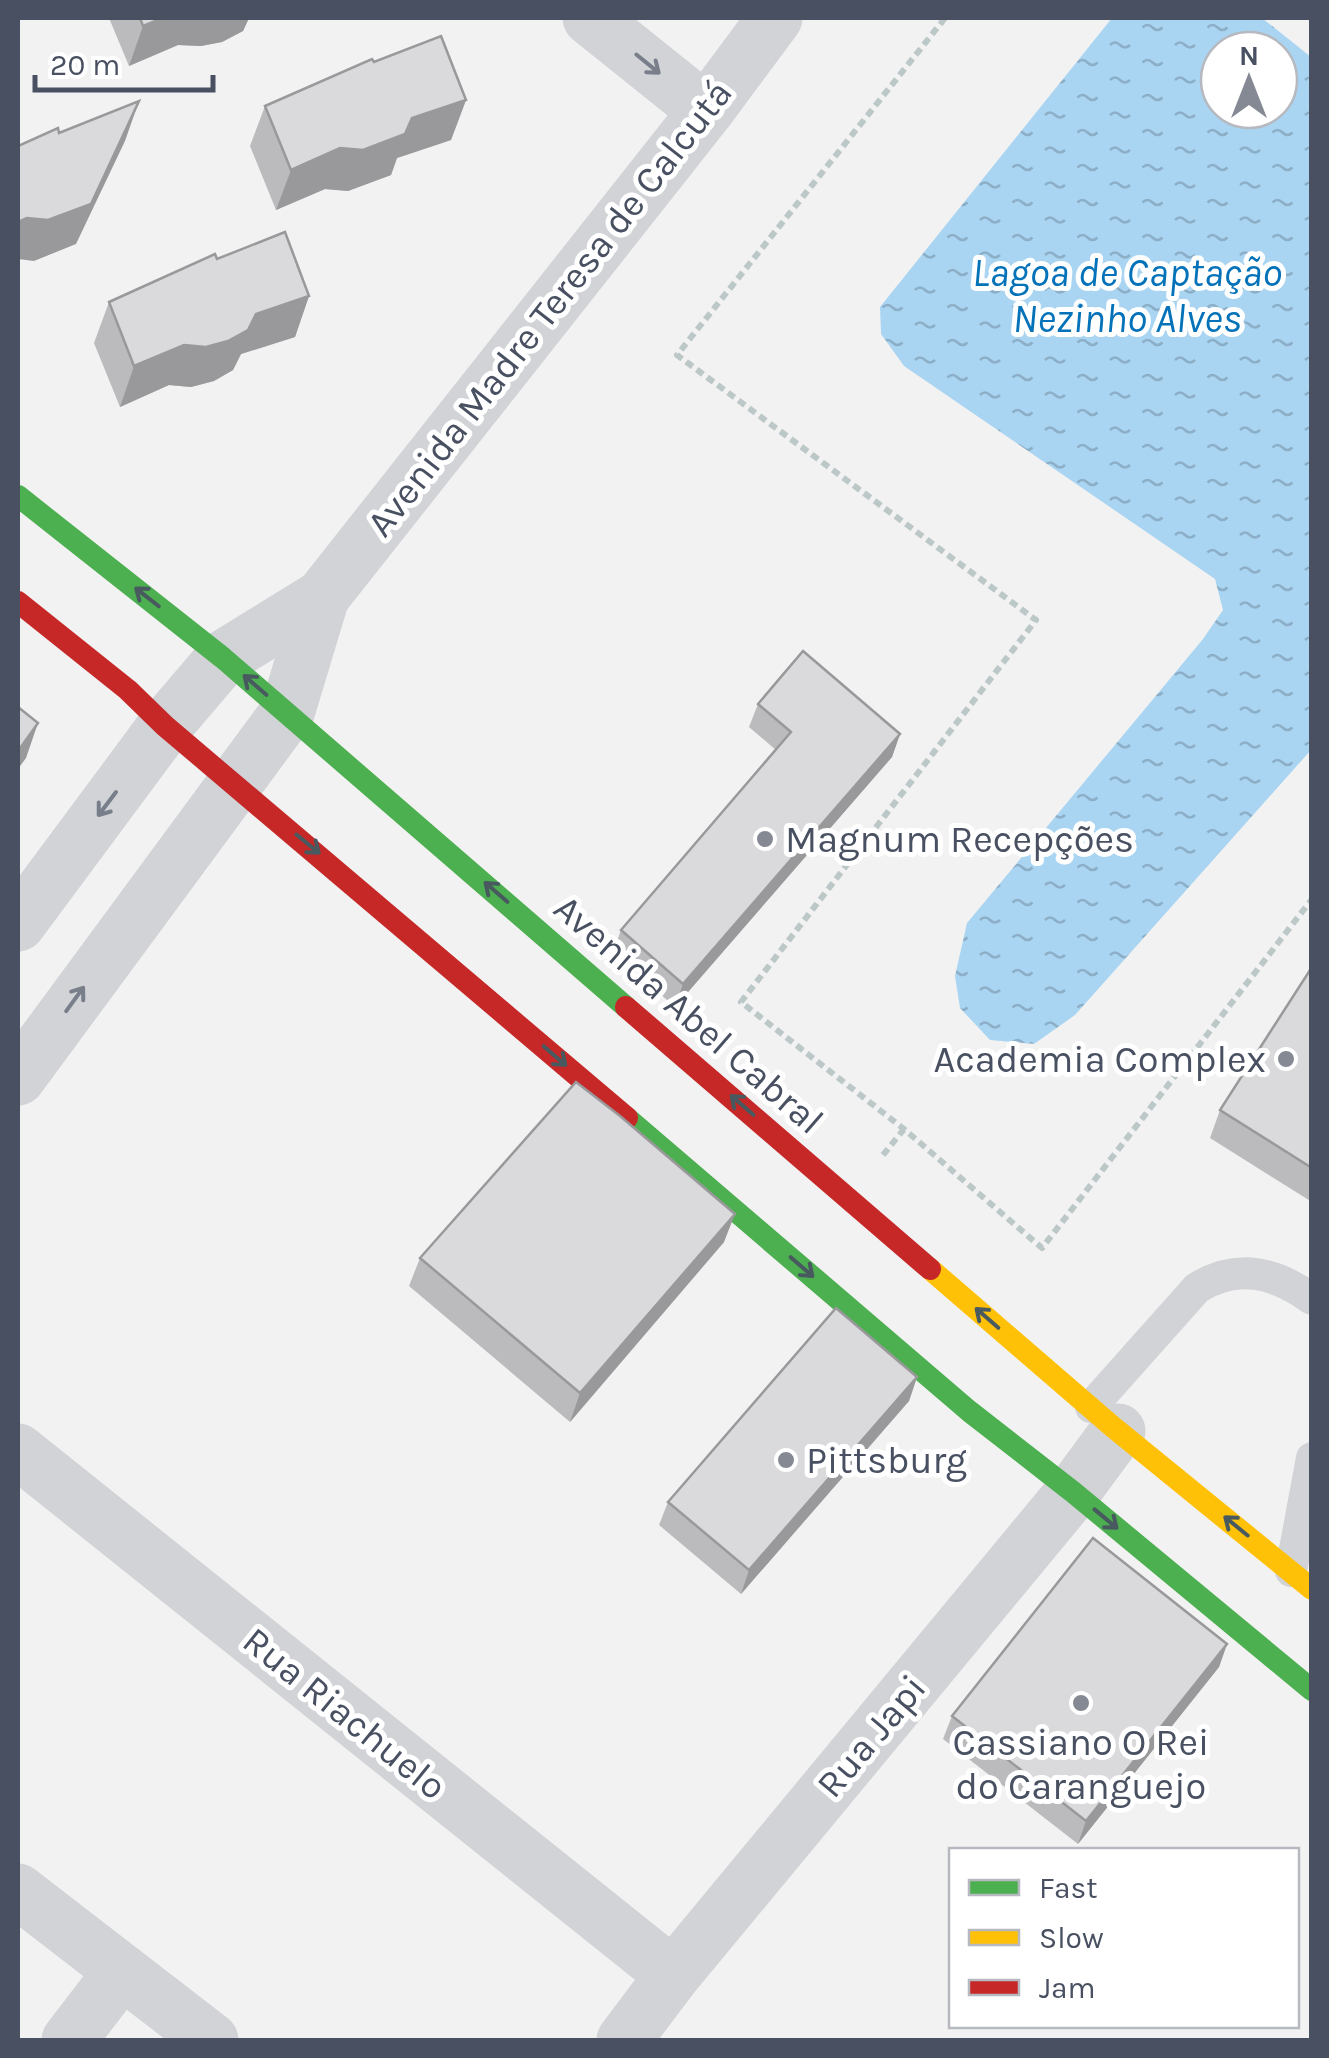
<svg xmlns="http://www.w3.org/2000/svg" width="1329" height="2058" font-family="Karla,sans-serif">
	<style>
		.water { fill: url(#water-ripples); fill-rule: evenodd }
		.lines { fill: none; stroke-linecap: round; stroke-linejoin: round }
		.path { stroke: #bcc8c7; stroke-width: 6; stroke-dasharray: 8 5; stroke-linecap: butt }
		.lane { stroke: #d1d3d6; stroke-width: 32 }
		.street { stroke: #d1d3d6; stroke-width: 55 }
		.fast { stroke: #4caf50; stroke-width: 22 }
		.slow { stroke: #ffc107; stroke-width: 22 }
		.jam { stroke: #c62828; stroke-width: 22 }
		.wall { fill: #bbbbbe }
		.shaded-wall { fill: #99999b }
		.building { fill: #dadadd; stroke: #99999b; stroke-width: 2.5 }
		.oneway { stroke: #787e8a }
		.oneway2 { stroke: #485a5f }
		.poi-dot { fill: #848994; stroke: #fff; stroke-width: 4 }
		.labels { text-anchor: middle; stroke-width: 10; stroke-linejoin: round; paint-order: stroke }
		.street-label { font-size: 38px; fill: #485061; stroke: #fff }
		.poi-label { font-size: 38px; fill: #485061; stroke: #fff; text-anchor: start }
		.water-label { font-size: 40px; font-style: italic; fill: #0372b8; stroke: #fff }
	</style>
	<defs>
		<pattern id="water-ripples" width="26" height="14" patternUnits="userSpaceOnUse" patternTransform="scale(2.5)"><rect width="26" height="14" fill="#a9d5f2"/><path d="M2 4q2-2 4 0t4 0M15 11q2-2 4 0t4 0" fill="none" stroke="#8cafc7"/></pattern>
	</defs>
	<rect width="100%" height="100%" fill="#f3f2f2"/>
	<path class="water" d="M1112 18H1262L1311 57V750L1075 1015 1034 1044 990 1040 960 1008 955 976 967 923 1203 639 1223 610 1215 579 904 366 881 334 880 307ZM1219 50H1279V110H1219Z"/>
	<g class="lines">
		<path class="path" d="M945 18 677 355 1036 620 741 1002 904 1129 1042 1248 1312 899
			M883 1155 904 1129"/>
		<path class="lane" d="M1091 1407 1197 1288C1237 1263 1275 1272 1312 1299
			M1291 1571 1312 1458"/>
		<path class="street" d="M590 18 706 111
			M18 924 165 726 223 658 322 597 706 111 775 18
			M18 1078 287 713 322 597
			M18 1451 673 1975
			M18 1891 211 2040
			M69 2040 122 1971
			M624 2040 673 1975 1073 1492 1118 1431"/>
		<path class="fast" d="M18 496 223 658 626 1007
			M627 1118 969 1411 1073 1492 1312 1690"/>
		<path class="slow" d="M930 1269 1113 1427 1312 1589"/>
		<path class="jam" d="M18 602 128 690 165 726 627 1118
			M626 1007 930 1269"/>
	</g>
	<path class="wall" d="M109 18H249L243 31 222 42 201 46 178 45 129 66Z
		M374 62 466 100 451 140 397 158 391 175 348 191 325 189 276 210 250 146 265 106Z
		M217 259 309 296 295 337 241 354 233 370 214 381 191 387 169 385 120 407 94 343 109 302Z
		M758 704 900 734 892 757 675 1007 613 953 621 930 776 750 749 727Z
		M1312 967V1202L1210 1138 1220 1110Z
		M724 1242 570 1422 409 1286 420 1258Z
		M917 1377 909 1401 741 1594 659 1525 668 1502Z
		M1227 1644 1219 1667 1078 1844 943 1739 952 1716Z"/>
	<path class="shaded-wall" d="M163 18H249L243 31 222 42 201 46 178 45 129 66 143 26Z
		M466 100 451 140 397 158 391 175 348 191 325 189 276 210 291 170 412 118Z
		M139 101 125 141 76 244 34 261 18 259V222Z
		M309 296 295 337 241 354 233 370 214 381 191 387 169 385 120 407 134 366 256 314Z
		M38 723 26 758 18 769V751Z
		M900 734 892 757 675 1007 683 984Z
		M735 1214 724 1242 570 1422 580 1393Z
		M917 1377 909 1401 741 1594 749 1570Z
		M1227 1644 1219 1667 1078 1844 1086 1821Z"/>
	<path class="building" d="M140 18H163L143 26Z
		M441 36 466 100 412 118 405 134 363 150 340 148 291 170 265 106 372 59 374 62Z
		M139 101 91 204 48 220 27 218 18 222V146L58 128 59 133Z
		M285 232 309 296 256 314 248 330 228 341 206 347 184 345 134 366 109 302 215 254 217 259Z
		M803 651 900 734 683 984 621 930 791 732 758 704Z
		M18 707 38 723 18 751Z
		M1312 967V1168L1220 1110Z
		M576 1082 620 1116 735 1214 580 1393 420 1258Z
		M836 1308 917 1377 749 1570 668 1502Z
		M1093 1538 1227 1644 1086 1821 952 1716Z"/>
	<defs><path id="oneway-shaft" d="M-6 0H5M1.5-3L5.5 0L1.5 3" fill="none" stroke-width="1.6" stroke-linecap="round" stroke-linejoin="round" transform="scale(2.5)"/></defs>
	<g class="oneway">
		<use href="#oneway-shaft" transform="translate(648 64) rotate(39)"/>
		<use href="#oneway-shaft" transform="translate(107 804) rotate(127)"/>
		<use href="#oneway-shaft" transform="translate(75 999) rotate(-54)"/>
	</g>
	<g class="oneway2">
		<use href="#oneway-shaft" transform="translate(147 597) rotate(-142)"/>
		<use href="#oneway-shaft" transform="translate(255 685) rotate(-139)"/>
		<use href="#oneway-shaft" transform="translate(308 844) rotate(39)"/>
		<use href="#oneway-shaft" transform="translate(496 892) rotate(-139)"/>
		<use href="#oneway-shaft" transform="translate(555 1056) rotate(41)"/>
		<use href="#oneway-shaft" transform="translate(742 1105) rotate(-139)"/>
		<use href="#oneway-shaft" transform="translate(802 1267) rotate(41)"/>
		<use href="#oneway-shaft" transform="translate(987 1318) rotate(-139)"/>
		<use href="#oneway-shaft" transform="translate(1106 1519) rotate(40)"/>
		<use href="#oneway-shaft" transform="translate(1236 1526) rotate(-141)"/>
	</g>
	<g class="poi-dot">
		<circle cx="765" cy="839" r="10"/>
		<circle cx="1286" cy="1059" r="10"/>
		<circle cx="786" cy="1460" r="10"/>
		<circle cx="1081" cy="1703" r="10"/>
	</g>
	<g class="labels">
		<g class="street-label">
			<text transform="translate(549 308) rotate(-52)" y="13">Avenida Madre Teresa de Calcutá</text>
			<text transform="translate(689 1014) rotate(41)" y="13">Avenida Abel Cabral</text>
			<text transform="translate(345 1713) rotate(39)" y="13">Rua Riachuelo</text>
			<text transform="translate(871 1736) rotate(-50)" y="13">Rua Japi</text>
		</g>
		<g class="poi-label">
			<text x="785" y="852">Magnum Recepções</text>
			<text x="1266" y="1072" text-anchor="end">Academia Complex</text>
			<text x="806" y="1473">Pittsburg</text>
			<text x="1081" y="1755" text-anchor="middle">Cassiano O Rei<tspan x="1081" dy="44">do Caranguejo</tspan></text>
		</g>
		<g class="water-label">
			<text x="1127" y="286">Lagoa de Captação<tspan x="1127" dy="46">Nezinho Alves</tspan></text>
		</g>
	</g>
	<rect width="1329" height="2058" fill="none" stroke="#485061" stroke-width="40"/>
	<rect x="949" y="1848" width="350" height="180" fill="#ffffff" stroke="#b6b9c0" stroke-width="2.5"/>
	<rect x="969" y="1880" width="50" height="15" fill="#4caf50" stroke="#b6b9c0" stroke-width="2.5"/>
	<text x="1039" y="1898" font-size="30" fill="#485061">Fast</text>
	<rect x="969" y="1930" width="50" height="15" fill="#ffc107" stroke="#b6b9c0" stroke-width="2.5"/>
	<text x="1039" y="1948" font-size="30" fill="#485061">Slow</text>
	<rect x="969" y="1980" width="50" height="15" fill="#c62828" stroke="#b6b9c0" stroke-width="2.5"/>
	<text x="1039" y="1998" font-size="30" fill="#485061">Jam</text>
	<g transform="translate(1249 80)"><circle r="48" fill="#ffffff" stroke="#b6b9c0" stroke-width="2.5"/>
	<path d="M0-8L18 38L0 25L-18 38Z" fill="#848994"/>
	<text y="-15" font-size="28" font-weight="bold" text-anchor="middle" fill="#485061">N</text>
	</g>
	<path d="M35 75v15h178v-15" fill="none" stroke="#485061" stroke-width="5"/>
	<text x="50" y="75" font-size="30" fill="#485061" stroke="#ffffff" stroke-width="8" paint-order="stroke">20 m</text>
</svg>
